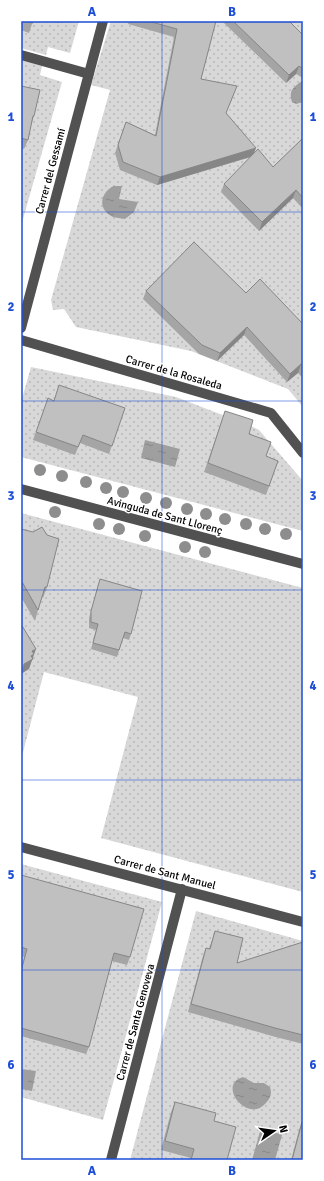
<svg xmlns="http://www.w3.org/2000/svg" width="324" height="1181" font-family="Signika,sans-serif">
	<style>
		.garden { fill: url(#garden-dots) }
		.water { fill: url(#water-ripples) }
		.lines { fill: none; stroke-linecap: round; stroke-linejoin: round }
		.minor { stroke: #515151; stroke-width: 10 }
		.tree { fill: #8d8d8d }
		.wall { fill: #a5a5a5 }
		.shaded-wall { fill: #868686 }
		.building { fill: #c0c0c0; stroke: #868686 }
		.grid { fill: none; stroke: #1d4ed8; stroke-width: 1; stroke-opacity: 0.55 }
		.labels { text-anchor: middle; stroke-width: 3; stroke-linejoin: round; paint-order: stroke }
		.street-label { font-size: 11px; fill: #000; stroke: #fff }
		.neatline { fill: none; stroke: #1d4ed8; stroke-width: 1.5 }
		.grid-label { font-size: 13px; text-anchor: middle; font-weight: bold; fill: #1d4ed8 }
	</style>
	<defs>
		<pattern id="garden-dots" width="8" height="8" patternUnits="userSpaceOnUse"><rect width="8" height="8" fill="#d8d8d8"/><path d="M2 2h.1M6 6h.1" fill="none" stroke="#b8b8b8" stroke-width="1.8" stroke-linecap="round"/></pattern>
		<pattern id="water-ripples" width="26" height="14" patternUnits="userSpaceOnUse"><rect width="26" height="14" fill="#9f9f9f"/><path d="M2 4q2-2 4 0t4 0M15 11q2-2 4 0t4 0" fill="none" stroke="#878787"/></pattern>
	</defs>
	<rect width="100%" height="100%" fill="#fff"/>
	<path class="garden" d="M21 21H79L70 53 48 47 46 55 21 48Z
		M111 21H300L303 26V407L288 389 191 351 76 327 64 309 53 310 51 300 110 90 91 85Z
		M21 60 42 66 40 75 62 82 21 226Z
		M31 367 176 397 251 426 259 430 303 481V531L21 457V402Z
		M21 513 303 588V892L101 838 138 697 44 672 21 760Z
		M21 864 162 902 103 1120 21 1097Z
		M196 911 303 941V1160H130Z"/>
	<path class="water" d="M303 80V102L296 104 292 102C288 90 294 87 303 80Z
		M114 186H122L119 199 138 202 134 212 125 219C121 218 116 218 113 217 97 210 100 192 114 186Z
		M145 440 180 449 175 467 141 458Z
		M21 1069 36 1071 32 1091 21 1089Z
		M243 1077 254 1083H264L270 1087C272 1094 271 1098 265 1104 248 1123 216 1085 243 1077Z
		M261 1128 282 1135 275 1160H252Z"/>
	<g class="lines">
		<path class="minor" d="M21 55 89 74
			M21 328 103 21
			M21 340 271 413 303 453
			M21 489 303 564
			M21 847 303 922
			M111 1160 182 889"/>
	</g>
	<g class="tree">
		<circle cx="40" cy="470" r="6"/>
		<circle cx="62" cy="476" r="6"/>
		<circle cx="86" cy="482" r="6"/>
		<circle cx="106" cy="488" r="6"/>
		<circle cx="123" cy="492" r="6"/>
		<circle cx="146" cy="498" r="6"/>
		<circle cx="166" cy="503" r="6"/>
		<circle cx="187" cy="509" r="6"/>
		<circle cx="55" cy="512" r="6"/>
		<circle cx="206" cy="514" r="6"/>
		<circle cx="225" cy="519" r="6"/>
		<circle cx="99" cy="524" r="6"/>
		<circle cx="246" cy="524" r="6"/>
		<circle cx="119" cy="529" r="6"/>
		<circle cx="265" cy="529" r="6"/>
		<circle cx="286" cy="534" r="6"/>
		<circle cx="145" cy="536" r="6"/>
		<circle cx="185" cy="547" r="6"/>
		<circle cx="205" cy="552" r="6"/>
	</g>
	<path class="wall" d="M21 21H33L29 33 21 30Z
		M52 21H59V23Z
		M129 21H216L201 79 234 94 226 113 254 153 273 167 303 138V209L293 198 259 231 221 192 224 184 251 157 157 185 120 170 115 153 126 122 155 135 174 37 128 24Z
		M222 21H289L303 35V78L296 74 286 83Z
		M21 86 34 116 31 125 28 140 24 149 21 148Z
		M146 291 246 293 303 324V378L298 373 287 382 244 335 217 361 199 354 143 299Z
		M48 398 54 401 125 408 109 454 80 443 75 455 33 440Z
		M222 420 249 434 266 456 278 461 266 495 204 472Z
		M21 529 47 587 43 598 42 597 38 610 35 621 21 597Z
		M100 579 131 634 129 640 123 638 117 657 91 649 96 630 89 628V618Z
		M21 875 130 957 127 965 112 961 89 1047 86 1054 21 1036V968L24 957 21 956Z
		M215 931 237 963 303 942V1044L272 1036 188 1012 203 956 206 948 209 949Z
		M175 1102 214 1121 227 1160H191V1158L161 1150 171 1112Z
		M302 1122 303 1160H291L299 1130Z"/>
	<path class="shaded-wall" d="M299 66 296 74 286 83 289 75Z
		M256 148 253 156 157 185 160 177Z
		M296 190 293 198 259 231 262 222Z
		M247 327 244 335 217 361 220 353Z
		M301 364 298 373 287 382 290 374Z
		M36 649 29 669 21 674 24 664 32 651Z"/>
	<path class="building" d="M24 21H33V23Z
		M148 21H216L201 79 237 86 226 113 256 148 160 177 123 162 118 145 126 122 156 136 177 29Z
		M233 21H289L303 35V69L299 66 289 75Z
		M21 86 40 90 34 116H33L28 140 21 138Z
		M303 138V198L296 190 262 222 224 184 258 149 273 167Z
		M194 242 246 293 260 279 303 324V367L301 364 290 374 247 327 220 353 202 345 146 291Z
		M59 385 125 408 112 446 83 435 78 447 36 432 48 398 54 401Z
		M225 411 253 420 249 434 271 442 266 456 278 461 269 486 208 463Z
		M42 527 47 535 59 539 47 587H45L38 610 21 580V529L33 532Z
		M100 579 142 591 131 634 125 632 119 650 93 643 98 624 91 622V611Z
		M21 624 36 649 32 651 34 654 31 656 33 659 24 664 21 676Z
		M21 875 144 909 130 957 114 953 89 1047 21 1028V971L27 949 21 947Z
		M215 931 243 938 237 963 303 942V1035L275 1028 191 1004 206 948 210 949Z
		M175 1102 216 1113 214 1121 236 1127 227 1160H191L194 1149 165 1141Z
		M302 1122H303V1160H292Z"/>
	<path class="grid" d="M162 21V1160M21 212H303M21 401H303M21 590H303M21 780H303M21 970H303"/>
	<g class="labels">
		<g class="street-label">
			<text transform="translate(50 171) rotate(-75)" y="4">Carrer del Gessamí</text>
			<text transform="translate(174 372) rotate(16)" y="4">Carrer de la Rosaleda</text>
			<text transform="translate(165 515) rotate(15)" y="4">Avinguda de Sant Llorenç</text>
			<text transform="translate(165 872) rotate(15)" y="4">Carrer de Sant Manuel</text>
			<text transform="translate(135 1022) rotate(-75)" y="4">Carrer de Santa Genoveva</text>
		</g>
	</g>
	<rect width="324" height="1181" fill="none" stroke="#ffffff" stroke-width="44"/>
	<g transform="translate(274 1131) rotate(77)" stroke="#ffffff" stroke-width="3" paint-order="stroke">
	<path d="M0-3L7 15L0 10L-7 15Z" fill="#000000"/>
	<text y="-6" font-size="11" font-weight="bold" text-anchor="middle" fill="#000000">N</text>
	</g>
	<rect x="22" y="22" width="280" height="1137" class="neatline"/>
	<g class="grid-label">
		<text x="92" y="16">A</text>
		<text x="232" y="16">B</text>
		<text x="11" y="121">1</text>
		<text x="313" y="121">1</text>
		<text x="11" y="311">2</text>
		<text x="313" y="311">2</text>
		<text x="11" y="500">3</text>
		<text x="313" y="500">3</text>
		<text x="11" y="690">4</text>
		<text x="313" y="690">4</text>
		<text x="11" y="879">5</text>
		<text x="313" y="879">5</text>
		<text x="11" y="1069">6</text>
		<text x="313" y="1069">6</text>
		<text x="92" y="1175">A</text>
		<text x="232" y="1175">B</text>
	</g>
</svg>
